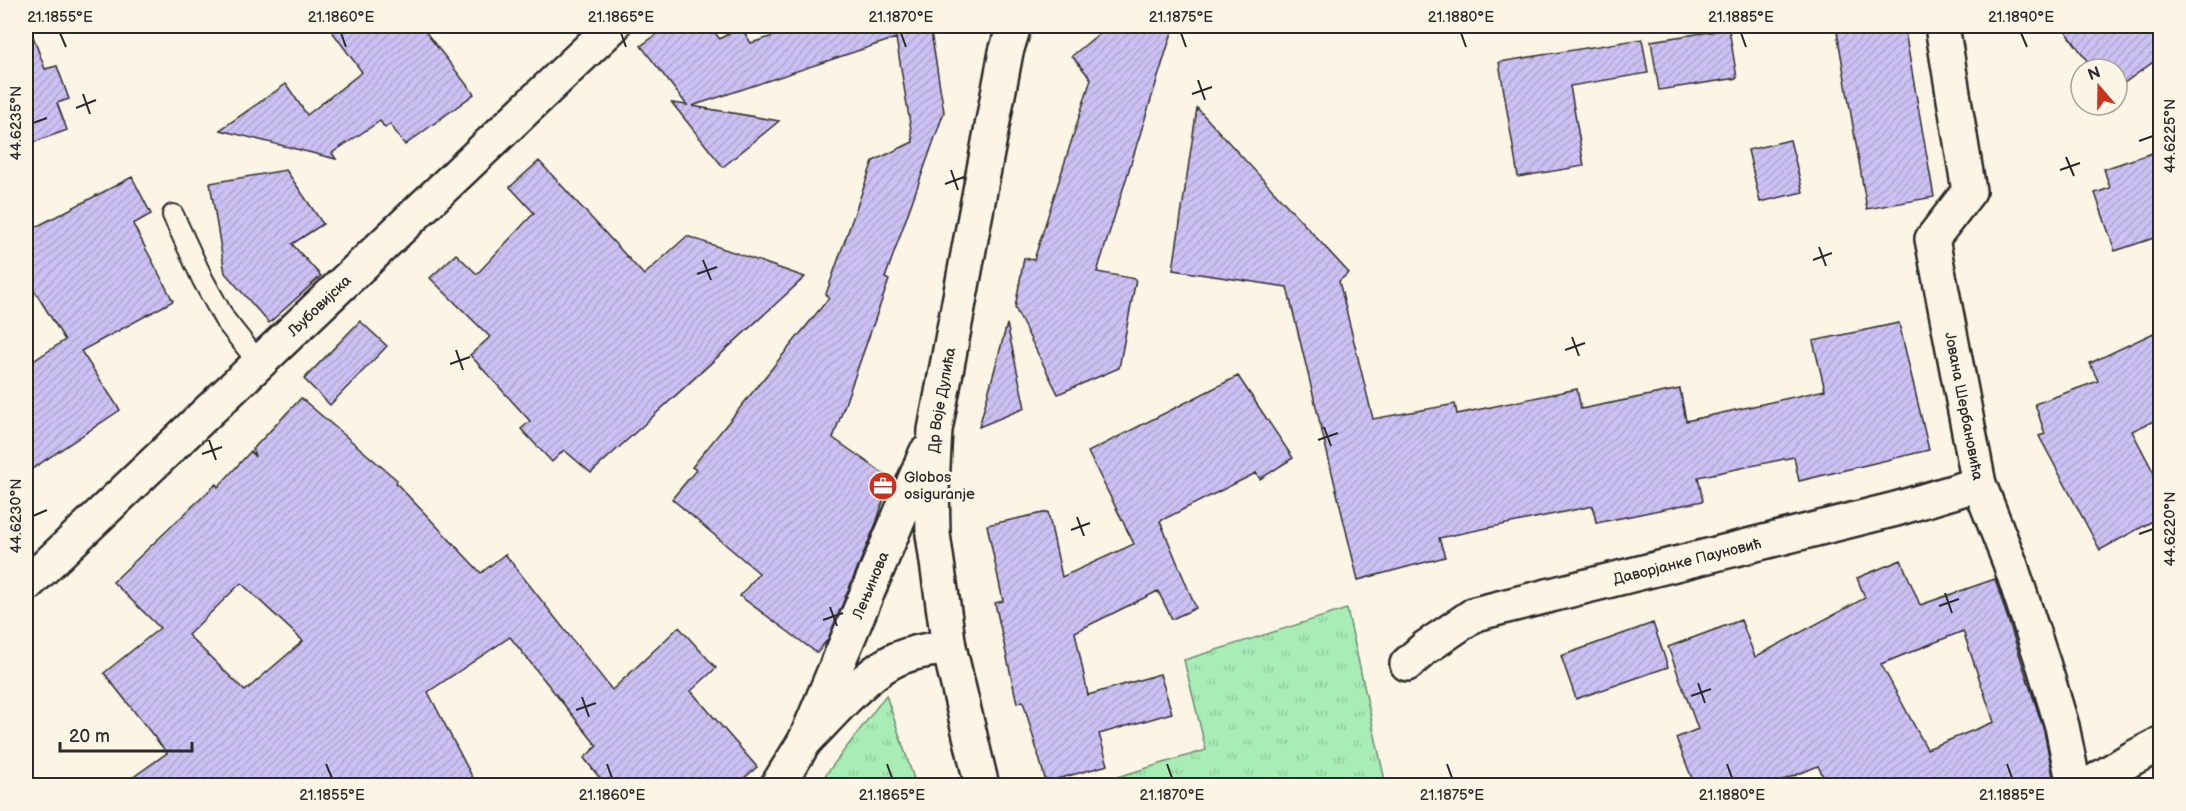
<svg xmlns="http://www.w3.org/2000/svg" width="2186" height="811" font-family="'Balsamiq Sans',sans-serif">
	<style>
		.grass { fill: url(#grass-tufts); stroke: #6a8c70; stroke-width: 1.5 }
		.building { fill: url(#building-hatch); stroke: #2b2b2b; stroke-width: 1.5; fill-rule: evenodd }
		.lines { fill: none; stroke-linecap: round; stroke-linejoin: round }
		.lane-casing { stroke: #2b2b2b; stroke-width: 24 }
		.street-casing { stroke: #2b2b2b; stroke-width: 38 }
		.secondary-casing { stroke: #2b2b2b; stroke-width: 38 }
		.lane { stroke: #fcf5e5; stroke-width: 20 }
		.street { stroke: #fcf5e5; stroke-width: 33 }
		.secondary { stroke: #fcf5e5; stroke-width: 33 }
		.ticks { fill: none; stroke: #2b2b2b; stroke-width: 2 }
		.labels { text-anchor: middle; stroke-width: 6; stroke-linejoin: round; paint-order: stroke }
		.street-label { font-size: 15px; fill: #2b2b2b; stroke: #fcf5e5 }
		.poi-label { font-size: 15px; fill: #2b2b2b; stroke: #fcf5e5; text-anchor: start }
		.neatline { fill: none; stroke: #2b2b2b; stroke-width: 2 }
		.ticks-label { font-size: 15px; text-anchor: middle; fill: #2b2b2b }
	</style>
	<defs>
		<pattern id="grass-tufts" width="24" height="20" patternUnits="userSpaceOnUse" patternTransform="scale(1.5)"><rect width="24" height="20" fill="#a8ecb6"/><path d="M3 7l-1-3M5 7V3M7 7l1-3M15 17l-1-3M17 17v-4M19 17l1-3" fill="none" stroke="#91cb9d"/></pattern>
		<pattern id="building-hatch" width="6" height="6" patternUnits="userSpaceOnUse" patternTransform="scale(1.5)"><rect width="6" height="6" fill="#ccc1f3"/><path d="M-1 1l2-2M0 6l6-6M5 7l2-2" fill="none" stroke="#afa6d0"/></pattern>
	</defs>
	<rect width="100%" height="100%" fill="#fcf5e5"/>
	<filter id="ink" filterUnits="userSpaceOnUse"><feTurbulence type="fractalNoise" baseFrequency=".0167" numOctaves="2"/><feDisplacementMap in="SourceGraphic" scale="12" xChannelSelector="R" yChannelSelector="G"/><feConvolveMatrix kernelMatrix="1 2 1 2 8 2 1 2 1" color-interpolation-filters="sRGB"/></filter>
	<g filter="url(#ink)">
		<path class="grass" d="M1347 609 1386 785H1091L1206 750 1184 660Z
			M886 695 916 785H818Z"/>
		<path class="building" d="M328 26H421L474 94 405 145 390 124 385 128 380 121 332 153 336 159 220 130 286 84 307 115 362 72Z
			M668 26H709L720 39 740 26 751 43 805 26H930L944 112 885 278 889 280 833 438 890 478 877 521 828 639 817 653 740 596 759 573 672 499 696 470 692 467 829 298 826 294 873 161 913 142 896 38 692 106 779 121 723 167 672 103 687 105 641 46Z
			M1108 26H1174L1097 272 1136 279 1119 368 1058 394 1015 308 1024 258 1034 260 1091 79 1072 56Z
			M1836 26H1904L1934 197 1867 209Z
			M2062 26H2160V57L2117 88V69H2093Z
			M26 28H30L45 69 57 66 69 99 57 103 67 130 26 145Z
			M1729 29 1737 78 1659 90 1651 41Z
			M1642 39 1648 73 1570 86 1584 166 1518 177 1499 62Z
			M1197 108 1349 273 1339 281 1373 419 1455 404 1457 414 1577 389 1581 409 1680 389 1686 421 1825 390 1813 341 1899 323 1929 450 1799 481 1794 457 1698 477 1703 501 1596 523 1593 506 1439 538 1445 557 1358 580 1287 287 1173 270Z
			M1790 140 1803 192 1760 202 1748 150Z
			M2152 153 2160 180V236L2115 251 2095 193 2110 188 2104 169Z
			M539 161 644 275 687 236 805 277 591 473 564 450 552 462 521 429 530 421 470 355 490 337 430 278 456 254 477 274 534 213 510 187Z
			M286 170 323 224 292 244 321 276 269 323 225 273 210 183Z
			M132 177 151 214 133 224 173 301 81 351 120 410 26 473V366L65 340 26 277V232Z
			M360 321 387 346 330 405 304 379Z
			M1007 324 1025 408 979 427Z
			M2160 330V418L2132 431 2160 485V517L2100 550 2039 436 2045 434 2035 404 2098 381 2090 363Z
			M1238 376 1293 458 1260 479 1256 473 1160 521 1196 608 1172 619 1158 591 1075 632 1088 695 1160 674 1172 713 1099 734 1108 765 1046 782 1023 701 1017 703 995 603 1003 601 987 525 1048 512 1062 577 1134 544 1088 452Z
			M301 398 397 480 396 483 481 573 505 554 612 690 679 627 716 668 691 691 757 767 735 786H606L584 758 597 746 510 637 428 692 477 786H121L167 753 104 673 160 628 113 582 216 484 218 487 251 451 255 457 253 449ZM241 583 303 641 245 691 188 635Z
			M1901 560 1920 605 1995 579 2044 731 2055 786H1828L1818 766 1769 786H1695L1676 738 1698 729 1668 647 1741 620 1755 657 1865 598 1857 578ZM1963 631 1994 722 1927 749 1881 664Z
			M1653 623 1668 667 1576 699 1561 656Z"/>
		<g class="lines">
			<g class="lane-casing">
				<path id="lane" d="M173 215 203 280 225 320 259 363"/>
			</g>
			<g class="street-casing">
				<g id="street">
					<path id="s1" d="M1942 26 1969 191 1932 239 1979 484 2010 563 2044 666 2062 726 2074 786"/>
					<path id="s2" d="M26 585 613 26"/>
					<path d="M949 647 982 786"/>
					<path id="s3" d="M1407 664 1425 648 1475 614 1896 509 1979 484"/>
					<path d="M2087 786 2133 758 2160 744"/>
				</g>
			</g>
			<g class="secondary-casing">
				<g id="secondary">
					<path id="s4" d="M805 741C830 716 861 678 891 662 909 652 930 650 949 647L933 534 932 484 935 430 1006 52 1014 26"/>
					<path id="s5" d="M777 786 805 741 926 453"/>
				</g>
			</g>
			<use href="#lane" class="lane"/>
			<use href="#street" class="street"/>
			<use href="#secondary" class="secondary"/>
		</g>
	</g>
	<path class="ticks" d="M60 33 66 47M341 33 346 47M621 33 626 47M901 33 906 47M1181 33 1186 47M1461 33 1466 47M1741 33 1746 47M2021 33 2027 47M1198 80 1205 100M83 94 90 114M1192 94 1212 87M76 108 96 100M33 123 47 118M2139 141 2153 136M2066 157 2074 176M951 170 958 190M2060 170 2080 163M945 184 964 177M1819 247 1826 266M703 260 711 280M1813 260 1832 253M697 274 717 267M1572 337 1579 356M456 350 463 370M1565 350 1585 343M450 364 470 357M1324 427 1331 446M209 440 216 460M1318 440 1338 433M202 454 222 447M33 516 47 510M1077 517 1084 536M1071 530 1090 523M2139 534 2153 529M1945 593 1952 613M1939 606 1959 599M830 607 837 626M823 620 843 613M1698 683 1705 703M1691 696 1711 689M582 697 589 717M576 710 596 703M326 764 332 778M607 764 612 778M887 764 892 778M1167 764 1172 778M1447 764 1452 778M1727 764 1732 778M2007 764 2012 778"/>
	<defs>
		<g id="office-disc" transform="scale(1.5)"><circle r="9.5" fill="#c8321e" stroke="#fcf5e5"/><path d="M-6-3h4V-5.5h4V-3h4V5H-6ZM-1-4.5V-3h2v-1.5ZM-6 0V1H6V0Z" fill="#fff"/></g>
	</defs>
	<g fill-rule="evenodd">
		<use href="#office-disc" x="883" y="486"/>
	</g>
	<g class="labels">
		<g class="street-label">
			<text dy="5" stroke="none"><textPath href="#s2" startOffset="405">Љубовијска</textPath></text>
			<text dy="5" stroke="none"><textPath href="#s4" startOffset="426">Др Воје Дулића</textPath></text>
			<text dy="5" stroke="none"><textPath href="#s1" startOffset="398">Јована Шербановића</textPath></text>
			<text dy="5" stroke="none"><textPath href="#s3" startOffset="303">Даворјанке Пауновић</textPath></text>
			<text dy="5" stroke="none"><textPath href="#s5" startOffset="222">Лењинова</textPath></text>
		</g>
		<g class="poi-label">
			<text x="904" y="482">Globos<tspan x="904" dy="17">osiguranje</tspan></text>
		</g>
	</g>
	<rect width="2186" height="811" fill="none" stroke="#fcf5e5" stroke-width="66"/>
	<g transform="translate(2099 87) rotate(340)"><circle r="28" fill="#fcf5e5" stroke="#a8a49b" stroke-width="1.5"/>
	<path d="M0-4.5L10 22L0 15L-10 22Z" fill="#c8321e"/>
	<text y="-9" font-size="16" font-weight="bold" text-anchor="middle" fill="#2b2b2b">N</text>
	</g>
	<path d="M60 742v9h132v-9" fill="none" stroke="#2b2b2b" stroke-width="3"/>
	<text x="69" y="742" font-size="18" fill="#2b2b2b" stroke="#fcf5e5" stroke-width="4.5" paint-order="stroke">20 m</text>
	<rect x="33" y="33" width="2120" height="745" class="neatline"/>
	<g class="ticks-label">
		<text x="60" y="22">21.1855°E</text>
		<text x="341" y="22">21.1860°E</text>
		<text x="621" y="22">21.1865°E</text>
		<text x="901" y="22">21.1870°E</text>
		<text x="1181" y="22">21.1875°E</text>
		<text x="1461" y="22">21.1880°E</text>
		<text x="1741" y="22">21.1885°E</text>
		<text x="2021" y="22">21.1890°E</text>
		<text transform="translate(16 123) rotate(-90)" y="5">44.6235°N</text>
		<text transform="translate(2170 136) rotate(-90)" y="5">44.6225°N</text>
		<text transform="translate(16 516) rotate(-90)" y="5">44.6230°N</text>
		<text transform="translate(2170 529) rotate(-90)" y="5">44.6220°N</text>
		<text x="332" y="800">21.1855°E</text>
		<text x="612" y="800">21.1860°E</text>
		<text x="892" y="800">21.1865°E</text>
		<text x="1172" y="800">21.1870°E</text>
		<text x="1452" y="800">21.1875°E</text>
		<text x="1732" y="800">21.1880°E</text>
		<text x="2012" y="800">21.1885°E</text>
	</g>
</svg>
